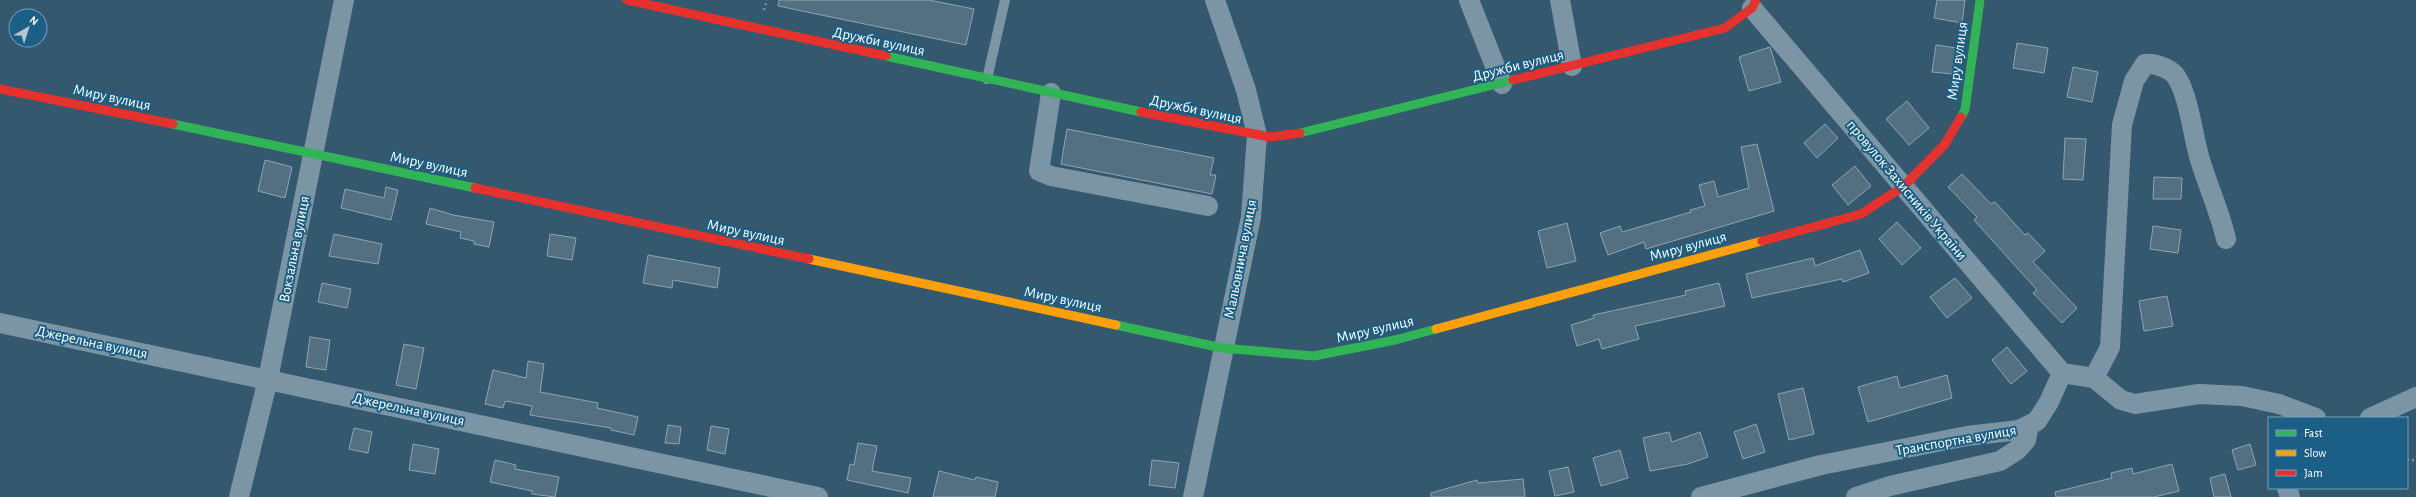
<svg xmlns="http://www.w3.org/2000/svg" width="2416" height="497" font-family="'Alegreya Sans',sans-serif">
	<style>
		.building { fill: #527081; stroke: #8fa5b2 }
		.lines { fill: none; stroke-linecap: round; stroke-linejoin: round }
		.path { stroke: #7b95a4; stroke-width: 2.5; stroke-dasharray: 2 3; stroke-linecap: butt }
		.lane { stroke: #7b95a4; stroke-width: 10 }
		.street { stroke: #7b95a4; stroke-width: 20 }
		.fast { stroke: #30b455; stroke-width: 9 }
		.slow { stroke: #ff9f0a; stroke-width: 9 }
		.jam { stroke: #e5322d; stroke-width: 9 }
		.labels { text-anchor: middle; stroke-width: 4; stroke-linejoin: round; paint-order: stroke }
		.street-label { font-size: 15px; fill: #fff; stroke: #1b5f87 }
	</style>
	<rect width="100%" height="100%" fill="#34596e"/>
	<path class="building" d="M779 0H929L974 9 966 45 778 6Z
		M1937 0H1965L1962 23 1934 18Z
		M2017 43 2048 48 2044 73 2013 68Z
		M1936 45 1957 48 1953 74 1932 72Z
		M1770 47 1781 82 1749 91 1739 57Z
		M2073 67 2098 72 2092 102 2067 97Z
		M1907 101 1929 128 1909 145 1886 119Z
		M1825 124 1838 138 1817 158 1804 143Z
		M1067 129 1214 158 1210 175H1216L1212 194 1061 164Z
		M2065 138 2086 139 2083 180 2063 179Z
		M1757 144 1774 211 1646 249 1644 242 1608 255 1600 233 1620 226 1622 232 1691 212 1690 210 1705 206 1699 185 1714 181 1718 197 1749 188 1741 147Z
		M265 160 292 167 285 198 258 191Z
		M1855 166 1871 186 1848 205 1832 185Z
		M1962 174 1991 204 1995 202 2025 235 2028 233 2045 251 2033 262 2077 308 2062 323 2033 293 2037 290 1974 220 1977 217 1948 187Z
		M2154 177 2182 178 2181 199H2153Z
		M386 187 398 190 391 220 341 208 345 189 384 198Z
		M430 208 453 215 494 222 489 247 474 244V241L460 238 461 232 426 224Z
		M1897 222 1921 248 1902 265 1879 239Z
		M1567 223 1576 261 1547 268 1538 231Z
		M2153 226 2181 230 2178 253 2150 249Z
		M334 234 382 244 378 264 329 256Z
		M550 234 576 238 572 260 547 256Z
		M1860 250 1869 273 1843 282 1842 279 1752 298 1746 274 1813 258 1815 266Z
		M648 255 720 268 717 288 673 280 672 288 643 283Z
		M1955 278 1972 298 1947 318 1930 297Z
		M322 283 351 289 347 308 318 302Z
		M1719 283 1725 306 1635 326 1639 339 1602 349 1599 339 1577 346 1571 325 1594 318 1593 315 1686 295 1685 291Z
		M2167 296 2173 326 2144 331 2139 301Z
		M310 337 330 340 326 370 306 367Z
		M404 344 424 348 416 389 396 385Z
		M2007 347 2027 371 2011 384 1992 360Z
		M528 361 544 364 540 392 598 403 597 408 638 417 634 435 611 430V428L530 415 532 406 505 401 503 408 485 404 493 370 526 378Z
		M1947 375 1952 398 1868 422 1858 387 1897 376 1900 388Z
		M1803 388 1814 434 1789 440 1778 394Z
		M1756 424 1765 452 1743 459 1734 432Z
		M668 425 681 427 679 444 665 443Z
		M711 426 729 429 725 454 707 450Z
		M354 428 372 432 368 453 349 449Z
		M1669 432 1672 442 1700 432 1708 457 1688 464 1650 471 1643 438Z
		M858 443 877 446 872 471 911 478 908 493 847 480 850 464 854 465Z
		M413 444 439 449 435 474 409 470Z
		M2250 444 2256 465 2238 470 2232 450Z
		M1620 450 1628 478 1601 486 1593 458Z
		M495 460 516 465 515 469 559 477 555 497 532 494V491L490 482Z
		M1152 460 1179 463 1175 488 1149 485Z
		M2172 464 2179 491 2154 497H2056L2055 492 2112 478 2111 473 2132 468 2133 474Z
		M1568 467 1574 492 1555 496 1549 471Z
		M939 471 975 480 976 477 998 482 995 497H933Z
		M2225 474 2231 497H2214L2210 478Z
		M1523 479 1525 497H1431V493L1477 480 1478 483Z"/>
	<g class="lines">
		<path class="path" d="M764 10 767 0
			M2407 459 2416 461"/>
		<path class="lane" d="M987 79 1005 0"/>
		<path class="street" d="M1469 0 1502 84
			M1560 0 1572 66
			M1752 8 2062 373
			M1051 93 1039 171 1051 176 1208 206
			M0 323 818 497
			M2062 373 2094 378 2121 400 2135 404 2199 394 2242 396 2279 404 2316 418
			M2094 378 2110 347 2122 125 2134 81 2145 64C2154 63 2169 68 2175 75 2190 95 2193 142 2202 166 2210 191 2220 213 2226 239
			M2370 418 2416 397
			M2287 488 2290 497
			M239 497 268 379 344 0
			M1193 497 1251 217 1257 135 1246 90 1215 0
			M1701 497 1821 465 1967 436 2019 430 2037 421 2049 402 2062 373
			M1856 497 1890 486 2000 461 2017 450 2026 440 2029 425"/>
		<path class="fast" d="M886 56 1141 112
			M1961 117 1965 110 1980 0
			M173 124 475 188
			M1300 133 1513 80
			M1116 325 1222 348 1314 356 1395 340 1436 329"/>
		<path class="slow" d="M809 259 1116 325
			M1436 329 1762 241"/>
		<path class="jam" d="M627 0 886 56
			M1513 80 1725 28 1752 8 1756 0
			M0 89 173 124
			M1141 112 1270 137 1300 133
			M475 188 809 259
			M1762 241 1861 214 1904 186 1945 144 1961 117"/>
	</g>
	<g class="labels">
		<g class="street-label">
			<text transform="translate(879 41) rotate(12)" y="5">Дружби вулиця</text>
			<text transform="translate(1957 61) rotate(-82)" y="5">Миру вулиця</text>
			<text transform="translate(1518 65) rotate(-14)" y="5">Дружби вулиця</text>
			<text transform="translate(112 97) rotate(12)" y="5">Миру вулиця</text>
			<text transform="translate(1196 109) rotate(12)" y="5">Дружби вулиця</text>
			<text transform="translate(429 164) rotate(12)" y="5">Миру вулиця</text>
			<text transform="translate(1907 190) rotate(50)" y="5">провулок Захисників України</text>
			<text transform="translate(746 232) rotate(12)" y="5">Миру вулиця</text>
			<text transform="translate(1688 246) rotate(-15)" y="5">Миру вулиця</text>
			<text transform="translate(294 249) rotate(-79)" y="5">Вокзальна вулиця</text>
			<text transform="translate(1240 259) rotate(-79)" y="5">Мальовнича вулиця</text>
			<text transform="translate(1063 299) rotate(12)" y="5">Миру вулиця</text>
			<text transform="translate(1375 329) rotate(-13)" y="5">Миру вулиця</text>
			<text transform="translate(92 342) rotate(12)" y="5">Джерельна вулиця</text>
			<text transform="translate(409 409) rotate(12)" y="5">Джерельна вулиця</text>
			<text transform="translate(1956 440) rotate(-10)" y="5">Транспортна вулиця</text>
		</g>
	</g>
	<rect x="2268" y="417" width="140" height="72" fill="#1b5f87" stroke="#769fb7"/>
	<rect x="2276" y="430" width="20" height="6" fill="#30b455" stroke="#769fb7"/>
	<text x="2304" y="437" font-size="12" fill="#ffffff">Fast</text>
	<rect x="2276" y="450" width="20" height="6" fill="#ff9f0a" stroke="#769fb7"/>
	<text x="2304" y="457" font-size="12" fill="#ffffff">Slow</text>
	<rect x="2276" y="470" width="20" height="6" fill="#e5322d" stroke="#769fb7"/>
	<text x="2304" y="477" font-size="12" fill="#ffffff">Jam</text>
	<g transform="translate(28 28) rotate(39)"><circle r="19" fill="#1b5f87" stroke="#769fb7"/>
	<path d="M0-3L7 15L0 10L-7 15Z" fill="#b8c5cc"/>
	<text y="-6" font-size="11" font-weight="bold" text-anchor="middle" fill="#ffffff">N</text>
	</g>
</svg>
